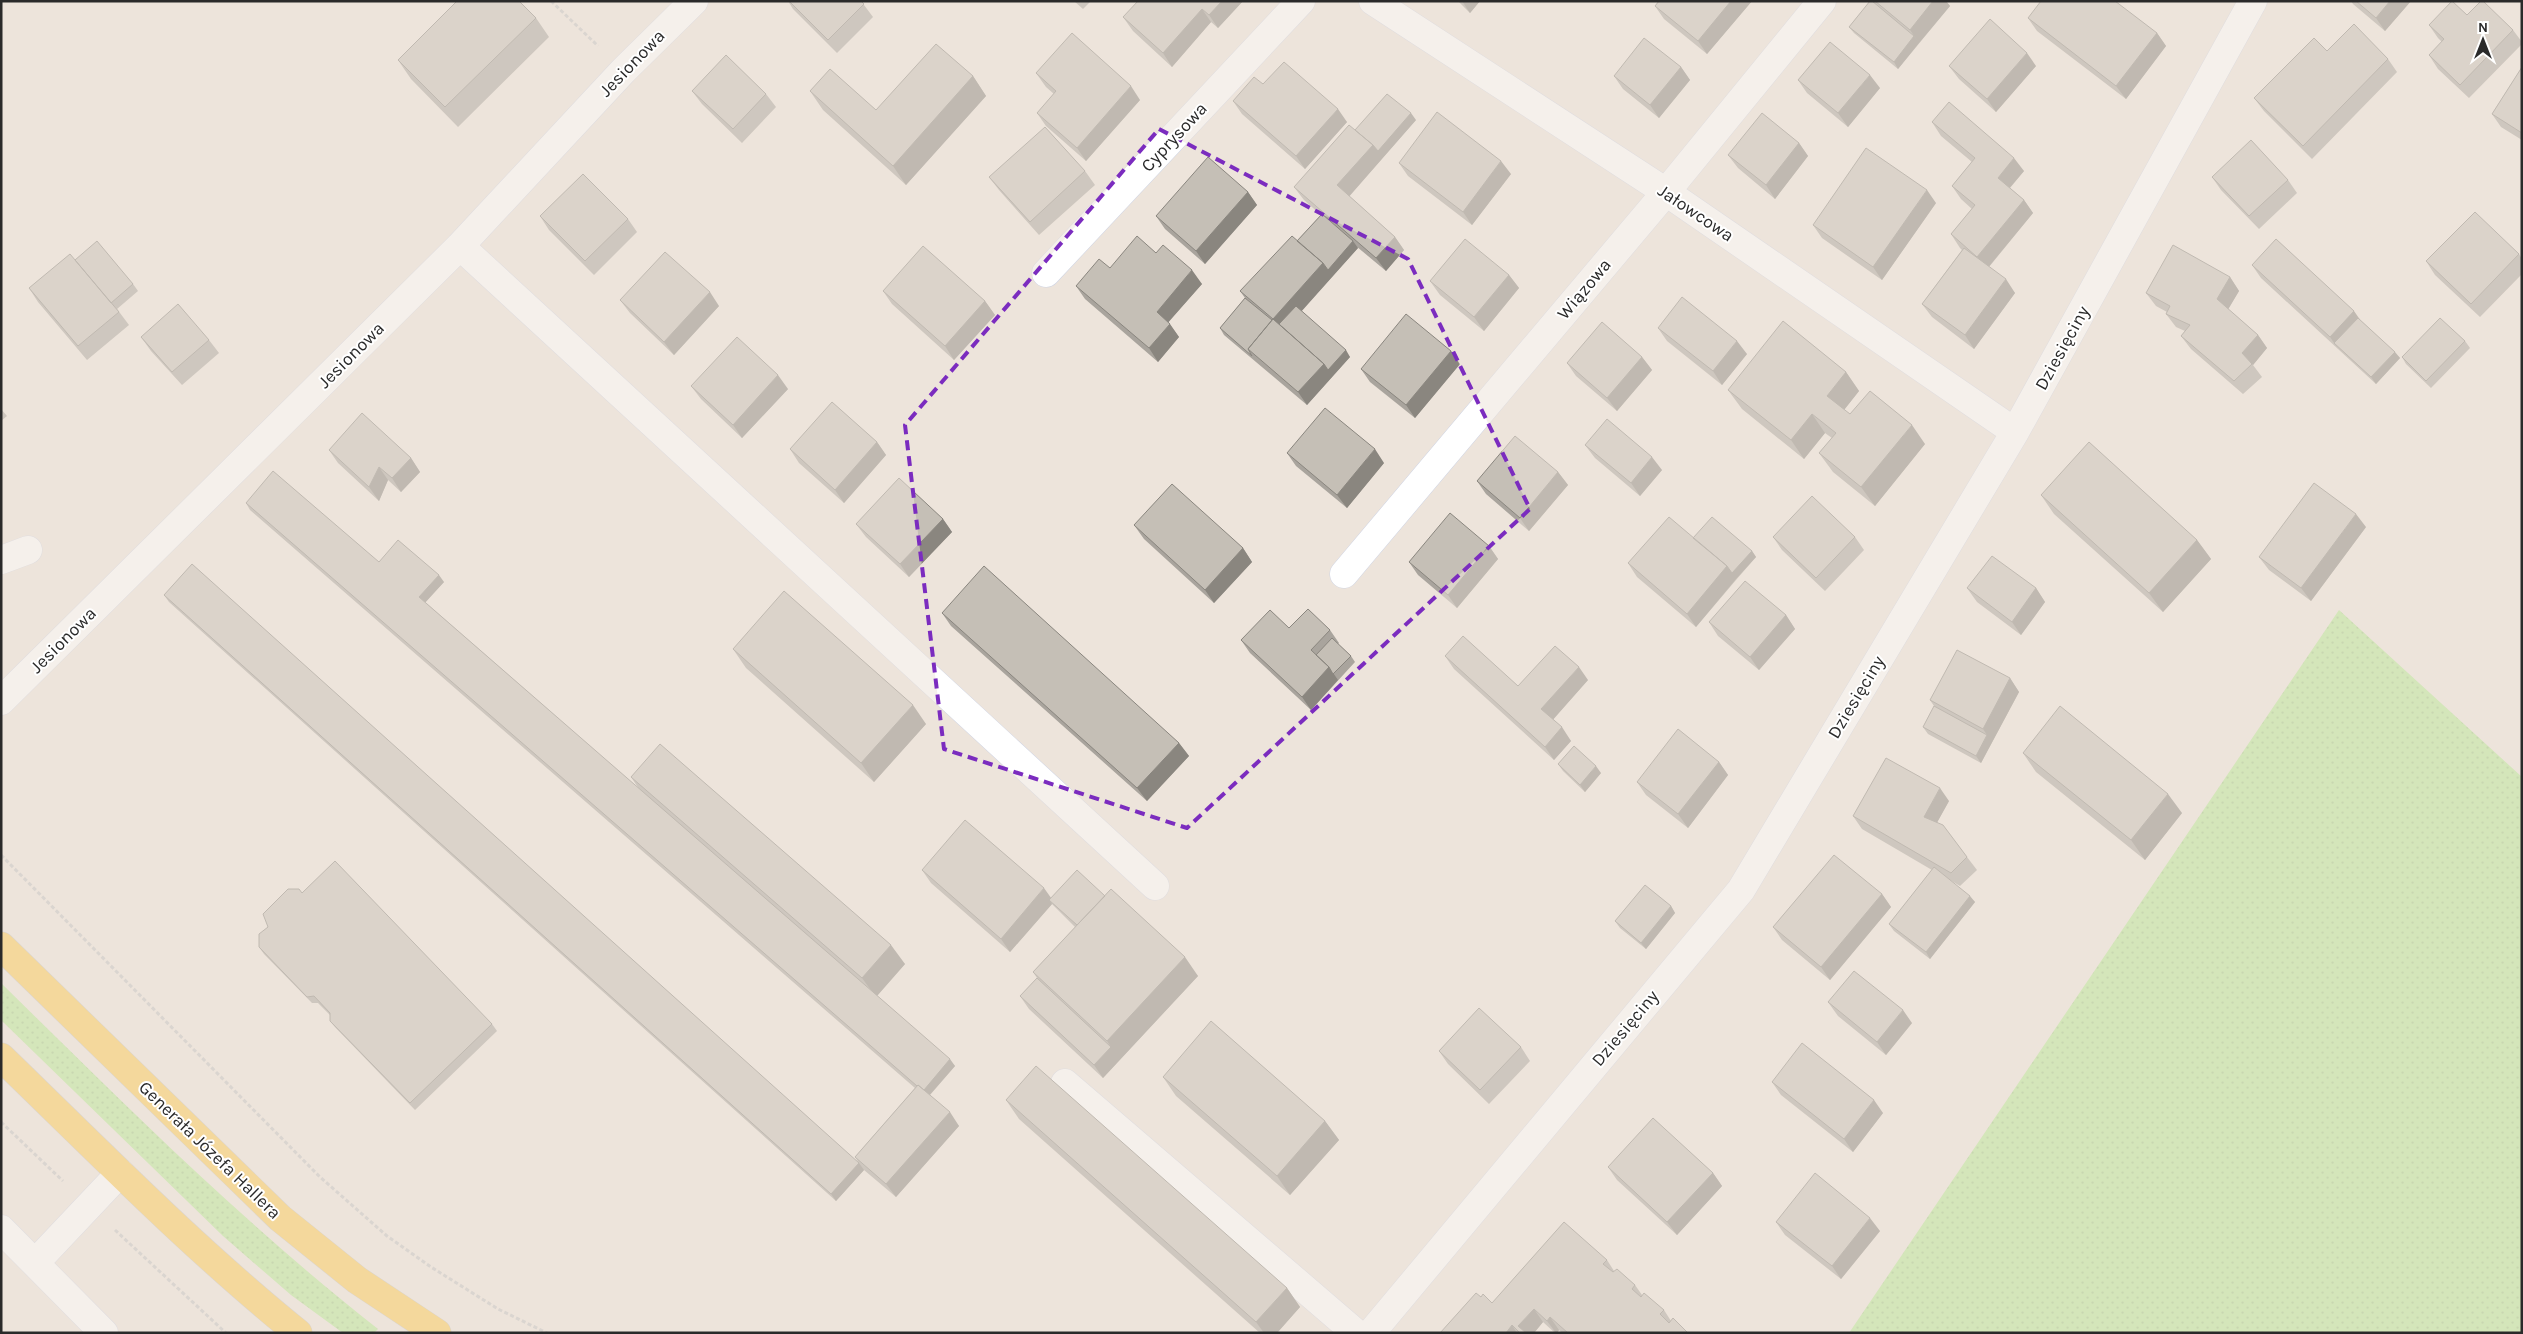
<svg xmlns="http://www.w3.org/2000/svg" width="2523" height="1334" font-family="Karla,sans-serif">
	<style>
		.grass { fill: url(#grass-dots) }
		.lines { fill: none; stroke-linecap: round; stroke-linejoin: round }
		.minor-casing { stroke: #d0d5e4; stroke-width: 29 }
		.major-casing { stroke: #c3c3c3; stroke-width: 29 }
		.path { stroke: #c3c3c3; stroke-width: 3; stroke-dasharray: 4 2.5; stroke-linecap: butt }
		.minor { stroke: #fff; stroke-width: 28 }
		.major { stroke: #fcc951; stroke-width: 28 }
		.wall { fill: #a9a49d }
		.shaded-wall { fill: #8a867f }
		.building { fill: #c5bfb6; stroke: #8a867f }
		.marked { fill: none; stroke: #7b2cbf; stroke-width: 4; stroke-dasharray: 10 6; stroke-linejoin: round }
		.labels { text-anchor: middle; stroke-width: 4; stroke-linejoin: round; paint-order: stroke }
		.street-label { font-size: 18px; fill: #2a2a2a; stroke: #fff }
	</style>
	<defs>
		<pattern id="grass-dots" width="8" height="8" patternUnits="userSpaceOnUse" patternTransform="scale(1.25)"><rect width="8" height="8" fill="#b5e892"/><path d="M2 2h.1M6 6h.1" fill="none" stroke="#9cc77e" stroke-width="1.8" stroke-linecap="round"/></pattern>
	</defs>
	<rect width="100%" height="100%" fill="#ede4db"/>
	<path class="grass" d="M2339 610 2522 777V1333H1849Z
		M1 983C123 1103 244 1224 378 1329L374 1333H343L291 1295 223 1236 1 1020Z"/>
	<g class="lines">
		<g class="minor-casing">
			<path id="minor" d="M1373 1 1666 192 2015 432
				M460 246 1155 886
				M1046 273 1301 1
				M1 560 28 550
				M1344 574 1666 192 1822 1
				M1 701 460 246 623 71 694 1
				M1065 1083 1356 1333
				M1 1229 104 1333
				M35 1263 120 1173
				M1371 1333 1741 890 2015 432 2253 1"/>
		</g>
		<g class="major-casing">
			<path id="major" d="M1 946 280 1218 357 1280 437 1333
				M1 1057C98 1151 193 1248 298 1333"/>
		</g>
		<path class="path" d="M551 1 598 46
			M1 855 320 1177 387 1236 431 1267 498 1309 547 1333
			M1 1122 63 1181
			M115 1230 226 1333"/>
		<use href="#minor" class="minor"/>
		<use href="#major" class="major"/>
	</g>
	<path class="wall" d="M788 1H861L873 17 837 53 793 9Z
		M1074 1H1091L1083 9Z
		M1243 1 1218 28 1211 22 1172 67 1133 31 1123 17Z
		M1458 1H1480L1470 13Z
		M1659 1H1752L1707 54 1664 19 1655 6Z
		M1870 1H1946L1950 6 1898 69 1854 33 1849 27Z
		M2351 1H2411L2385 31 2353 4Z
		M2467 15 2513 30 2522 42V44L2469 98 2438 69 2429 55 2442 42 2438 38 2429 25Z
		M536 18 549 37 458 127 411 79 398 60Z
		M2028 18 2157 33 2166 46 2126 99 2037 31Z
		M2327 51 2388 59 2397 72 2312 159 2264 111 2254 98Z
		M1949 66H2036L1996 112 1959 79Z
		M1681 67 1690 80 1659 118 1623 89 1614 76Z
		M2522 67V140L2501 127 2492 114Z
		M1036 73 1140 100 1086 161 1046 126 1037 113 1054 94 1046 87Z
		M973 76 986 96 906 185 823 110 810 91 876 110Z
		M1798 80 1880 88 1848 127 1807 93Z
		M1263 84 1347 122 1305 169 1242 114 1233 101Z
		M692 91 766 94 776 107 742 143 702 104Z
		M1416 120 1349 196 1395 237 1404 250 1386 271 1356 246 1358 248 1301 311 1350 357 1307 405 1224 335 1220 328 1245 298 1240 291 1297 241 1321 215 1304 200 1294 187 1355 130Z
		M1932 122 2024 171 2010 188 2024 200 2033 213 1989 267 2015 293 1974 349 1932 317 1922 304 1962 250 1960 248 1951 234 1972 209 1961 199 1952 186 1972 162 1941 136Z
		M1799 143 1808 156 1775 199 1738 168 1728 155Z
		M1399 163 1511 174 1472 225 1408 176Z
		M1085 171 1095 185 1039 235 999 190 989 177Z
		M2212 177 2288 180 2297 193 2259 229 2221 190Z
		M1248 192 1257 205 1205 264 1165 229 1156 216Z
		M1936 203 1882 280 1822 238 1813 225Z
		M540 216 628 219 637 232 594 275 549 230Z
		M1156 253 1202 284 1168 322 1179 337 1158 362 1085 299 1076 286 1110 268Z
		M2519 254 2522 259V274L2480 317 2435 275 2426 261Z
		M75 260 133 284 138 291 117 309 129 325 87 360 38 302 29 288Z
		M2252 265 2358 318 2400 358 2376 384 2261 278Z
		M1509 275 1519 288 1484 331 1440 295 1430 281Z
		M2230 277 2239 291 2228 309 2258 335 2267 348 2253 365 2262 377 2243 394 2191 349 2181 336 2185 331 2176 327 2166 314 2167 312 2156 306 2146 293Z
		M883 291 985 301 995 315 954 360 892 304Z
		M620 300 719 306 674 355 630 313Z
		M1658 328 1747 354 1722 385 1667 341Z
		M141 337 209 340 219 353 182 385 151 351Z
		M2465 341 2470 348 2431 388 2406 364 2402 357Z
		M1451 351 1460 364 1415 418 1370 382 1361 369Z
		M1642 357 1652 370 1617 411 1576 376 1567 363Z
		M1846 372 1859 391 1844 410 1850 414 1925 444 1875 506 1833 472 1819 453 1832 438 1825 433 1804 459 1742 409 1728 390Z
		M691 386 788 389 742 438 701 399Z
		M1 409 7 416 1 421Z
		M877 442 886 455 844 503 799 463 790 449Z
		M1585 445 1662 470 1640 496 1595 458Z
		M329 450 411 458 420 472 401 492 388 480 379 501 338 463Z
		M1287 453 1384 463 1347 508 1296 466Z
		M1558 472 1568 485 1529 531 1486 494 1477 481Z
		M2041 495 2197 540 2211 559 2163 612 2054 514Z
		M246 503 379 562 444 582 425 602 639 789 631 777 905 964 877 996 955 1066 930 1095 959 1126 896 1197 864 1170 836 1201 169 602 164 595 859 1163 855 1157 915 1088 250 510Z
		M943 519 952 532 909 577 866 537 856 524Z
		M1134 525 1243 548 1252 562 1214 603 1144 539Z
		M2366 527 2311 601 2269 570 2259 557Z
		M1773 537H1855L1864 550 1825 591 1782 550Z
		M1693 538 1752 551 1756 557 1736 580 1696 627 1637 577 1628 563Z
		M1489 546 1498 559 1457 608 1418 575 1409 562Z
		M1967 588H2036L2045 602 2021 635 1977 602Z
		M942 613 1179 743 1189 756 1147 801 951 626Z
		M1786 615 1795 629 1759 670 1718 636 1709 622Z
		M1289 628 1330 630 1339 643 1338 644 1351 656 1355 662 1311 710 1250 653 1241 640Z
		M733 649 926 724 874 782 746 668Z
		M1445 656 1518 686 1588 680 1553 719 1571 741 1554 760 1454 669Z
		M2010 678 2019 692 1981 763 1928 734 1923 727 1934 706 1930 700Z
		M2023 753 2182 813 2145 860 2036 772Z
		M1719 762 1728 775 1688 828 1646 795 1637 782Z
		M1558 764 1601 773 1585 792 1563 771Z
		M1949 801 1937 822 1967 857 1977 870 1960 886 1950 880 1975 902 1930 959 1894 931 1889 924 1932 870 1862 829 1853 816Z
		M922 870 1051 898 1105 896 1198 976 1103 1078 1029 1009 1020 996 1037 978 1033 972 1075 927 1052 904 1010 952 931 883Z
		M302 893 492 1024 497 1031 415 1110 335 1027 330 1021V1015L318 1003H312L264 954 259 947 268 927Z
		M1882 894 1891 907 1830 980 1782 940 1773 927Z
		M1671 906 1675 913 1646 949 1620 928 1615 921Z
		M1828 1002 1912 1023 1886 1055 1838 1016Z
		M1521 1047 1530 1061 1489 1104 1448 1064 1439 1051Z
		M1163 1077 1325 1121 1339 1140 1290 1195 1176 1096Z
		M1772 1082 1883 1113 1853 1152 1781 1095Z
		M1006 1100 1287 1288 1300 1307 1277 1333H1260L1019 1119Z
		M1608 1167 1713 1173 1722 1186 1677 1235 1617 1180Z
		M1776 1222 1880 1231 1841 1279 1785 1235Z
		M1607 1260 1614 1271 1635 1285 1642 1295 1664 1310 1671 1321 1688 1333H1562L1559 1330 1557 1333H1555L1543 1322 1534 1333H1440L1481 1297 1492 1303Z"/>
	<path class="shaded-wall" d="M1222 1H1243L1218 28 1209 15Z
		M1462 1H1480L1470 13Z
		M1731 1H1752L1707 54 1698 41Z
		M1933 1H1946L1950 6 1919 43 1910 30Z
		M2390 1H2411L2385 31 2376 18Z
		M1202 9 1211 22 1172 67 1163 53Z
		M2157 33 2166 46 2126 99 2116 86Z
		M1914 36 1919 43 1898 69 1894 62Z
		M2027 53 2036 66 1996 112 1987 99Z
		M1681 67 1690 80 1659 118 1650 105Z
		M1870 75 1880 88 1848 127 1838 113Z
		M973 76 986 96 906 185 893 166Z
		M1131 86 1140 100 1086 161 1077 148Z
		M1338 109 1347 122 1305 169 1296 156Z
		M1411 113 1416 120 1347 199 1337 185 1373 145Z
		M1799 143 1808 156 1775 199 1766 185Z
		M2014 158 2024 171 2007 191 1998 178Z
		M1501 161 1511 174 1472 225 1463 212Z
		M1927 190 1936 203 1882 280 1873 267Z
		M1248 192 1257 205 1205 264 1196 251Z
		M2024 200 2033 213 1986 270 1977 257Z
		M1395 237 1404 250 1386 271 1376 258Z
		M1353 241 1358 248 1284 331 1273 319 1323 263Z
		M1192 270 1202 284 1166 325 1157 312Z
		M1509 275 1519 288 1484 331 1474 317Z
		M2230 277 2239 291 2226 313 2217 299Z
		M2006 279 2015 293 1974 349 1965 335Z
		M710 292 719 306 674 355 664 342Z
		M985 301 995 315 954 360 945 346Z
		M2354 311 2363 324 2334 343 2339 350 2330 337Z
		M1170 324 1179 337 1158 362 1149 348Z
		M2258 335 2267 348 2253 365 2242 353Z
		M1737 341 1747 354 1722 385 1713 371Z
		M1346 350 1350 357 1307 405 1298 392 1324 364Z
		M1451 351 1460 364 1415 418 1406 405Z
		M2395 352 2400 358 2376 384 2371 377Z
		M1642 357 1652 370 1617 411 1607 398Z
		M1846 372 1859 391 1840 415 1827 396Z
		M778 375 788 389 742 438 733 425Z
		M1812 414 1825 433 1804 459 1791 440Z
		M1912 425 1925 444 1875 506 1861 487Z
		M877 442 886 455 844 503 835 490Z
		M1375 449 1384 463 1347 508 1337 495Z
		M1652 457 1662 470 1640 496 1631 483Z
		M411 458 420 472 401 492 392 478Z
		M379 467 388 480 379 501 369 487Z
		M1558 472 1568 485 1529 531 1520 518Z
		M2356 514 2366 527 2311 601 2301 588Z
		M943 519 952 532 909 577 900 564Z
		M2197 540 2211 559 2163 612 2149 593Z
		M1489 546 1498 559 1457 608 1448 595Z
		M1243 548 1252 562 1214 603 1205 590Z
		M1752 551 1756 557 1736 579 1696 627 1687 614 1727 566Z
		M439 575 444 582 424 604 419 597Z
		M2036 588 2045 602 2021 635 2012 622Z
		M1786 615 1795 629 1759 670 1750 657Z
		M1329 667 1338 680 1311 710 1302 697Z
		M1579 667 1588 680 1551 722 1541 709Z
		M2010 678 2019 692 1981 763 1976 756 1987 735 1983 729Z
		M913 705 926 724 874 782 861 763Z
		M1562 727 1571 741 1554 760 1545 747Z
		M1179 743 1189 756 1147 801 1137 788Z
		M1719 762 1728 775 1688 828 1678 814Z
		M1596 766 1601 773 1585 792 1580 785Z
		M1940 788 1949 801 1933 830 1924 817Z
		M2168 794 2182 813 2145 860 2131 840Z
		M1044 888 1054 902 1049 900 1052 904 1010 952 1001 939Z
		M1882 894 1891 907 1830 980 1821 967Z
		M1970 896 1975 902 1930 959 1926 952Z
		M1671 906 1675 913 1646 949 1641 943Z
		M891 945 905 964 876 997 862 978Z
		M1185 957 1198 976 1103 1078 1094 1065 1111 1047 1107 1041Z
		M1903 1010 1912 1023 1886 1055 1877 1042Z
		M950 1059 955 1066 927 1098 922 1091Z
		M1874 1100 1883 1113 1853 1152 1844 1139Z
		M950 1112 959 1126 896 1197 886 1184Z
		M1325 1121 1339 1140 1290 1195 1277 1176Z
		M859 1163 864 1170 836 1201 831 1194Z
		M1713 1173 1722 1186 1677 1235 1667 1222Z
		M1870 1218 1880 1231 1841 1279 1832 1266Z
		M1287 1288 1300 1307 1277 1333H1264L1256 1322Z
		M1534 1309 1543 1322 1534 1333H1523L1518 1326Z
		M1550 1317 1559 1330 1557 1333H1556L1547 1321Z
		M1512 1325 1517 1333H1506Z"/>
	<path class="building" d="M457 1H519L536 18 445 107 398 60Z
		M789 1H861L864 4 828 40Z
		M1138 1H1222L1209 15 1202 9 1163 53 1123 17Z
		M1659 1H1731L1698 41 1655 6Z
		M1870 1H1872L1914 36 1894 62 1849 27Z
		M1875 1H1933L1910 30Z
		M2041 1H2115L2157 33 2116 86 2028 18Z
		M2356 1H2390L2376 18Z
		M2452 1 2467 15 2481 1H2483L2513 30 2460 85 2429 55 2444 39 2429 25Z
		M1990 19 2027 53 1987 99 1949 66Z
		M2354 24 2388 59 2303 146 2254 98 2314 38 2327 51Z
		M1072 33 1131 86 1077 148 1037 113 1056 91 1036 73Z
		M1644 38 1681 67 1650 105 1614 76Z
		M1830 42 1870 75 1838 113 1798 80Z
		M936 44 973 76 893 166 810 91 830 69 876 110Z
		M726 55 766 94 733 129 692 91Z
		M1284 62 1338 109 1296 156 1233 101 1254 77 1263 84Z
		M2522 67V133L2492 114Z
		M1387 94 1411 113 1378 151 1373 145 1355 130Z
		M1949 102 2014 158 1998 178 2024 200 1977 257 1951 234 1975 205 1952 186 1975 158 1932 122Z
		M1437 112 1501 161 1463 212 1399 163Z
		M1762 113 1799 143 1766 185 1728 155Z
		M1349 125 1373 145 1337 185 1395 237 1376 258 1294 187Z
		M1045 127 1085 171 1030 222 989 177Z
		M2251 140 2288 180 2249 216 2212 177Z
		M1866 148 1927 190 1873 267 1813 225Z
		M1208 157 1248 192 1196 251 1156 216Z
		M583 174 628 219 585 261 540 216Z
		M2475 212 2519 254 2471 304 2426 261Z
		M1322 214 1353 241 1328 270 1323 263 1297 241Z
		M1137 236 1156 253 1163 245 1192 270 1157 312 1170 324 1149 348 1076 286 1099 259 1110 268Z
		M1292 236 1323 263 1273 319 1324 364 1298 392 1248 349 1273 319 1240 291Z
		M1465 239 1509 275 1474 317 1430 281Z
		M2276 239 2354 311 2330 337 2252 265Z
		M97 241 133 284 111 303 75 260Z
		M2173 245 2230 277 2217 299 2258 335 2242 353 2252 364 2234 381 2181 336 2190 325 2166 314 2170 306 2146 293Z
		M923 246 985 301 945 346 883 291Z
		M1964 248 2006 279 1965 335 1922 304Z
		M665 252 710 292 664 342 620 300Z
		M70 254 119 312 78 346 29 288Z
		M1682 297 1737 341 1713 371 1658 328Z
		M1245 298 1272 320 1248 349 1252 356 1220 328Z
		M178 304 209 340 172 372 141 337Z
		M1296 306 1346 350 1328 370 1324 364 1279 324Z
		M1406 314 1451 351 1406 405 1361 369Z
		M2358 318 2395 352 2371 377 2334 343Z
		M2440 318 2465 341 2426 381 2402 357Z
		M1783 321 1846 372 1827 396 1850 414 1870 391 1912 425 1861 487 1819 453 1836 433 1812 414 1791 440 1728 390Z
		M1602 322 1642 357 1607 398 1567 363Z
		M737 337 778 375 733 425 691 386Z
		M832 402 877 442 835 490 790 449Z
		M1325 408 1375 449 1337 495 1287 453Z
		M362 413 411 458 392 478 379 467 369 487 329 450Z
		M1607 419 1652 457 1631 483 1585 445Z
		M1515 436 1558 472 1520 518 1477 481Z
		M2089 442 2197 540 2149 593 2041 495Z
		M273 471 379 562 398 540 439 575 419 597 950 1059 924 1090 918 1085 917 1086 246 503Z
		M899 478 943 519 900 564 856 524Z
		M2314 483 2356 514 2301 588 2259 557Z
		M1172 484 1243 548 1205 590 1134 525Z
		M1812 496 1855 537 1816 578 1773 537Z
		M1450 513 1489 546 1448 595 1409 562Z
		M1669 517 1727 566 1687 614 1628 563Z
		M1712 517 1752 551 1732 573 1727 566 1693 538Z
		M1992 556 2036 588 2012 622 1967 588Z
		M192 564 859 1163 831 1194 164 595Z
		M984 566 1179 743 1137 788 942 613Z
		M1745 581 1786 615 1750 657 1709 622Z
		M784 591 913 705 861 763 733 649Z
		M1308 609 1330 630 1311 650 1329 667 1302 697 1241 640 1270 610 1289 628Z
		M1463 636 1518 686 1555 646 1579 667 1541 709 1562 727 1545 747 1445 656Z
		M1332 638 1351 656 1333 674 1329 667 1316 655Z
		M1957 650 2010 678 1983 729 1930 700Z
		M1934 706 1987 735 1976 756 1923 727Z
		M2060 706 2168 794 2131 840 2023 753Z
		M1678 729 1719 762 1678 814 1637 782Z
		M660 744 891 945 862 978 631 777Z
		M1574 746 1596 766 1580 785 1558 764Z
		M1886 758 1940 788 1924 817 1943 825 1967 857 1951 873 1853 816Z
		M965 820 1044 888 1001 939 922 870Z
		M1834 855 1882 894 1821 967 1773 927Z
		M335 861 492 1024 410 1103 330 1021V1013L314 996 307 997 259 947V934L268 927 263 914 288 889H299L302 893Z
		M1934 867 1970 896 1926 952 1889 924Z
		M1077 870 1105 896 1077 925 1049 900Z
		M1645 885 1671 906 1641 943 1615 921Z
		M1111 889 1185 957 1107 1041 1033 972Z
		M1854 971 1903 1010 1877 1042 1828 1002Z
		M1037 978 1111 1047 1094 1065 1020 996Z
		M1479 1008 1521 1047 1480 1090 1439 1051Z
		M1211 1021 1325 1121 1277 1176 1163 1077Z
		M1802 1043 1874 1100 1844 1139 1772 1082Z
		M1036 1066 1287 1288 1256 1322 1006 1100Z
		M918 1085 950 1112 886 1184 855 1157Z
		M1653 1118 1713 1173 1667 1222 1608 1167Z
		M1815 1173 1870 1218 1832 1266 1776 1222Z
		M1564 1222 1607 1260 1603 1264 1613 1272 1617 1269 1635 1285 1632 1289 1641 1297 1644 1293 1664 1310 1660 1314 1669 1323 1673 1318 1688 1333H1568L1550 1317 1547 1321 1534 1309 1518 1326 1526 1333H1520L1512 1325 1506 1333H1440L1476 1293 1481 1297 1483 1294 1492 1303Z"/>
	<path d="M0 0H2523V1334H0ZM1159 129 1408 259 1530 509 1187 828 944 749 905 425Z" fill="#ede4db" fill-opacity=".55" fill-rule="evenodd"/>
	<path class="marked" d="M1159 129 1408 259 1530 509 1187 828 944 749 905 425Z"/>
	<g class="labels">
		<g class="street-label">
			<text transform="translate(632 63) rotate(-46)" y="6">Jesionowa</text>
			<text transform="translate(1174 137) rotate(-47)" y="6">Cyprysowa</text>
			<text transform="translate(1696 213) rotate(34)" y="6">Jałowcowa</text>
			<text transform="translate(1584 289) rotate(-50)" y="6">Wiązowa</text>
			<text transform="translate(2062 348) rotate(-61)" y="6">Dziesięciny</text>
			<text transform="translate(351 355) rotate(-45)" y="6">Jesionowa</text>
			<text transform="translate(63 640) rotate(-45)" y="6">Jesionowa</text>
			<text transform="translate(1856 697) rotate(-59)" y="6">Dziesięciny</text>
			<text transform="translate(1625 1028) rotate(-50)" y="6">Dziesięciny</text>
			<text transform="translate(210 1150) rotate(44)" y="6">Generała Józefa Hallera</text>
		</g>
	</g>
	<rect width="2523" height="1334" fill="none" stroke="#2a2a2a" stroke-width="5"/>
	<g transform="translate(2483 40)" stroke="#ffffff" stroke-width="4" paint-order="stroke">
	<path d="M0-4L9 19L0 12L-9 19Z" fill="#2a2a2a"/>
	<text y="-8" font-size="14" font-weight="bold" text-anchor="middle" fill="#2a2a2a">N</text>
	</g>
</svg>
